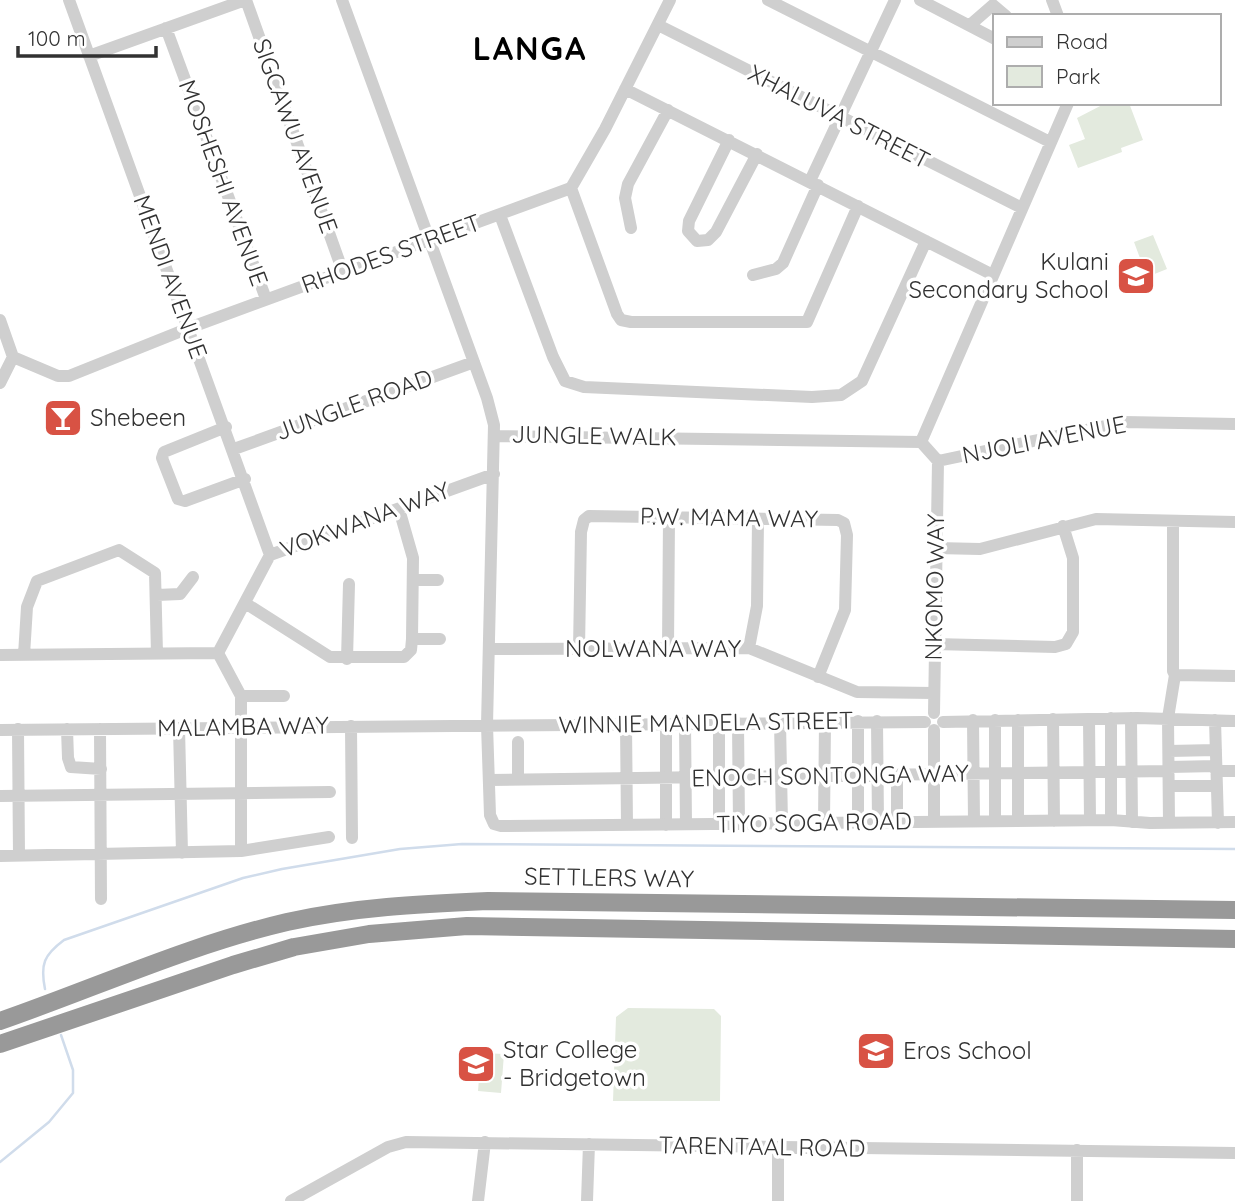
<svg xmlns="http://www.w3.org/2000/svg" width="1235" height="1201" font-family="Quicksand,sans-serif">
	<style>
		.green { fill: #e3eade }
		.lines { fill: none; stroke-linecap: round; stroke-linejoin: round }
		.stream { stroke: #d0dceb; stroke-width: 2.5 }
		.minor { stroke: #cfcfcf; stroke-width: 12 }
		.highway { stroke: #999; stroke-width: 18 }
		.labels { text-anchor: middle; stroke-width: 7; stroke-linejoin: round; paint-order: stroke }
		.street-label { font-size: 24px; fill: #323232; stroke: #fff }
		.poi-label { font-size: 24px; fill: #323232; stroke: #fff; text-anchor: start }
		.district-label { font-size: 32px; font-weight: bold; letter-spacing: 2px; fill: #000; stroke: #fff }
	</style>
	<rect width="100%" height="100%" fill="#fff"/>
	<path class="green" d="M1106 103H1129L1143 140 1121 148 1122 152 1078 168 1069 145 1085 139 1077 118Z
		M1153 235 1167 269 1147 277 1134 242Z
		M628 1008 714 1009 721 1016 720 1101H613L616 1017Z
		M481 1053 504 1054 501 1093 478 1091Z"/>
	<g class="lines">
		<path class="stream" d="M45 989C40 964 44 955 64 940L243 878 282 869 400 849 462 844 1235 849
			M0 1162 49 1122 73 1093V1070L61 1035"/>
		<path class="minor" d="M69 0 270 555
			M246 0 343 272
			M342 0 487 398 494 425 487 725 490 815 494 824 501 826 1111 820 1150 823 1235 822
			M768 0 1050 142
			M920 0 995 39
			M1052 0 1058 16
			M658 25 1022 208
			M970 25 993 5 1006 16
			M166 28 266 299
			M89 56 245 0
			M625 89 993 275
			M729 140 689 221 688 231 697 241 708 240 716 232 757 154
			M810 181 895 0
			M571 188 617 314 621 320 631 322H807L858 206
			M500 215 553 357 565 381 584 387 812 397 841 395 862 381 926 241
			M631 228 625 198 628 184 668 110
			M753 275 776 269 783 263 818 185
			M0 320 13 357
			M13 357 58 376H69L189 328 571 188 605 129 670 0
			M0 383 13 357
			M226 427 164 452 162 458 178 499 185 501 245 479
			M494 436 921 442 938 461
			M921 442 1068 103
			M234 449 474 362
			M938 461 1124 422 1235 424
			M1173 521V671L1175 675 1235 676
			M936 548 980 549 1096 519 1235 522
			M413 580H438
			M157 595 180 594 193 577
			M245 603 330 657H404L411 650 412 639 413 558 399 509
			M412 639H440
			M933 644 1055 647 1066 644 1073 632V558L1063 526
			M668 648 669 517
			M749 648 757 606 758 519
			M490 649 749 648 857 692 934 693
			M579 649 581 532 584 520 589 516 838 520 844 523 847 535 845 610 818 677
			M218 653 241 696H284
			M0 655 218 653 270 555 494 474
			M24 655 27 607 37 581 119 550 155 573 157 654
			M347 659 349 584
			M934 713 938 461
			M1111 718V820
			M1131 718 1132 822
			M1053 719 1054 821
			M1089 719 1090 820
			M973 720 974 821
			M995 720V821
			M1215 720 1218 823
			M877 721 878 822
			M780 722 782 823
			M943 722 1137 718 1235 721
			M666 723V825
			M685 723 686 824
			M719 723V824
			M738 723 739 824
			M626 724 627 825
			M351 726 352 838
			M179 728 182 853
			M18 729 19 856
			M67 729 68 758 71 767 101 769
			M100 729 101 899
			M0 730 925 722
			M934 730V821
			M518 742V779
			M1169 751 1216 750
			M1169 767 1216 766
			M1216 771H1235
			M897 775V822
			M490 780 1169 771
			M1169 786H1217
			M0 796 330 792
			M1018 821V720
			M858 822V721
			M824 823 825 722
			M1169 823 1168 718 1175 675
			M241 851 329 837
			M0 856 241 851V696
			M778 1147V1201
			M291 1201 388 1147 406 1142 1235 1153
			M478 1201 485 1142
			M587 1201 589 1144
			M1077 1201V1150"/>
		<path class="highway" d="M0 1021C95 988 189 945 287 922 354 907 420 904 488 901L1235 910
			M0 1044 233 965 294 947 369 934 467 926 1235 939"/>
	</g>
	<defs>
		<g id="school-square" transform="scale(2.0125)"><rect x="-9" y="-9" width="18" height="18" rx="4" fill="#d85244" stroke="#fff"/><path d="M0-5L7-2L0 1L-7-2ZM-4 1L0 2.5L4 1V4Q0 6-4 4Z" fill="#fff"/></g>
		<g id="bar-square" transform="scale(2.0125)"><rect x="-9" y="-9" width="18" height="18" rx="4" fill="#d85244" stroke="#fff"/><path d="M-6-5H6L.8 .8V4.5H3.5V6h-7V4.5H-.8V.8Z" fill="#fff"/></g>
		<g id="university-square" transform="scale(2.0125)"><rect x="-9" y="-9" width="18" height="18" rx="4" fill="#d85244" stroke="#fff"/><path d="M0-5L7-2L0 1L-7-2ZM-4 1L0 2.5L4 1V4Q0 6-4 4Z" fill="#fff"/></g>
	</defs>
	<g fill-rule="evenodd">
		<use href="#school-square" x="1136" y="276"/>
		<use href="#bar-square" x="63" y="418"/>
		<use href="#school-square" x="876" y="1051"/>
		<use href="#university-square" x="476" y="1064"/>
	</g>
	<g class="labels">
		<g class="street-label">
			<text transform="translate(839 117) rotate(27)" y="8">XHALUVA STREET</text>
			<text transform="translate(295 136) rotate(70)" y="8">SIGCAWU AVENUE</text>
			<text transform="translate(223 183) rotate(70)" y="8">MOSHESHI AVENUE</text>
			<text transform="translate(391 254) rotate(-20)" y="8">RHODES STREET</text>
			<text transform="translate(170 277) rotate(70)" y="8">MENDI AVENUE</text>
			<text transform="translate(354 405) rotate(-20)" y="8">JUNGLE ROAD</text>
			<text transform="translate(594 436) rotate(1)" y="8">JUNGLE WALK</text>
			<text transform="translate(1044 440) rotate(-11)" y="8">NJOLI AVENUE</text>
			<text transform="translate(729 518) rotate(1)" y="8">P.W. MAMA WAY</text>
			<text transform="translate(365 520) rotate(-20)" y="8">VOKWANA WAY</text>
			<text transform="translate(935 587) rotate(-89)" y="8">NKOMO WAY</text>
			<text x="653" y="657">NOLWANA WAY</text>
			<text transform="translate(706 723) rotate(-1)" y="8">WINNIE MANDELA STREET</text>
			<text transform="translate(243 727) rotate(-1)" y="8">MALAMBA WAY</text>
			<text transform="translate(830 776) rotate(-1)" y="8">ENOCH SONTONGA WAY</text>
			<text transform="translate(814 823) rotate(-1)" y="8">TIYO SOGA ROAD</text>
			<text transform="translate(609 878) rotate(1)" y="8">SETTLERS WAY</text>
			<text transform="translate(762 1147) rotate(1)" y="8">TARENTAAL ROAD</text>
		</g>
		<g class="poi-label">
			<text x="1109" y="270" text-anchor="end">Kulani<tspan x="1109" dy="28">Secondary School</tspan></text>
			<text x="90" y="426">Shebeen</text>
			<text x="503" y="1058">Star College<tspan x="503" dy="28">- Bridgetown</tspan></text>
			<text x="903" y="1059">Eros School</text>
		</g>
		<g class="district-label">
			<text x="530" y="60">LANGA</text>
		</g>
	</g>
	<rect x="993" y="14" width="228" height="91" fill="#ffffff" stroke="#adadad" stroke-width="2"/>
	<rect x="1007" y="37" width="35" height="10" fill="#cfcfcf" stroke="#adadad" stroke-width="2"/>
	<text x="1056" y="49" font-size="21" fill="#323232">Road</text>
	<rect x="1007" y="66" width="35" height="21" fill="#e3eade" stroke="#adadad" stroke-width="2"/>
	<text x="1056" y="84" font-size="21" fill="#323232">Park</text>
	<path d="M18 46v10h138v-10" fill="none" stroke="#323232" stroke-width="3.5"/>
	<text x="28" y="46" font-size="21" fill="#323232" stroke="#ffffff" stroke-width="5" paint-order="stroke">100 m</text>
</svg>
